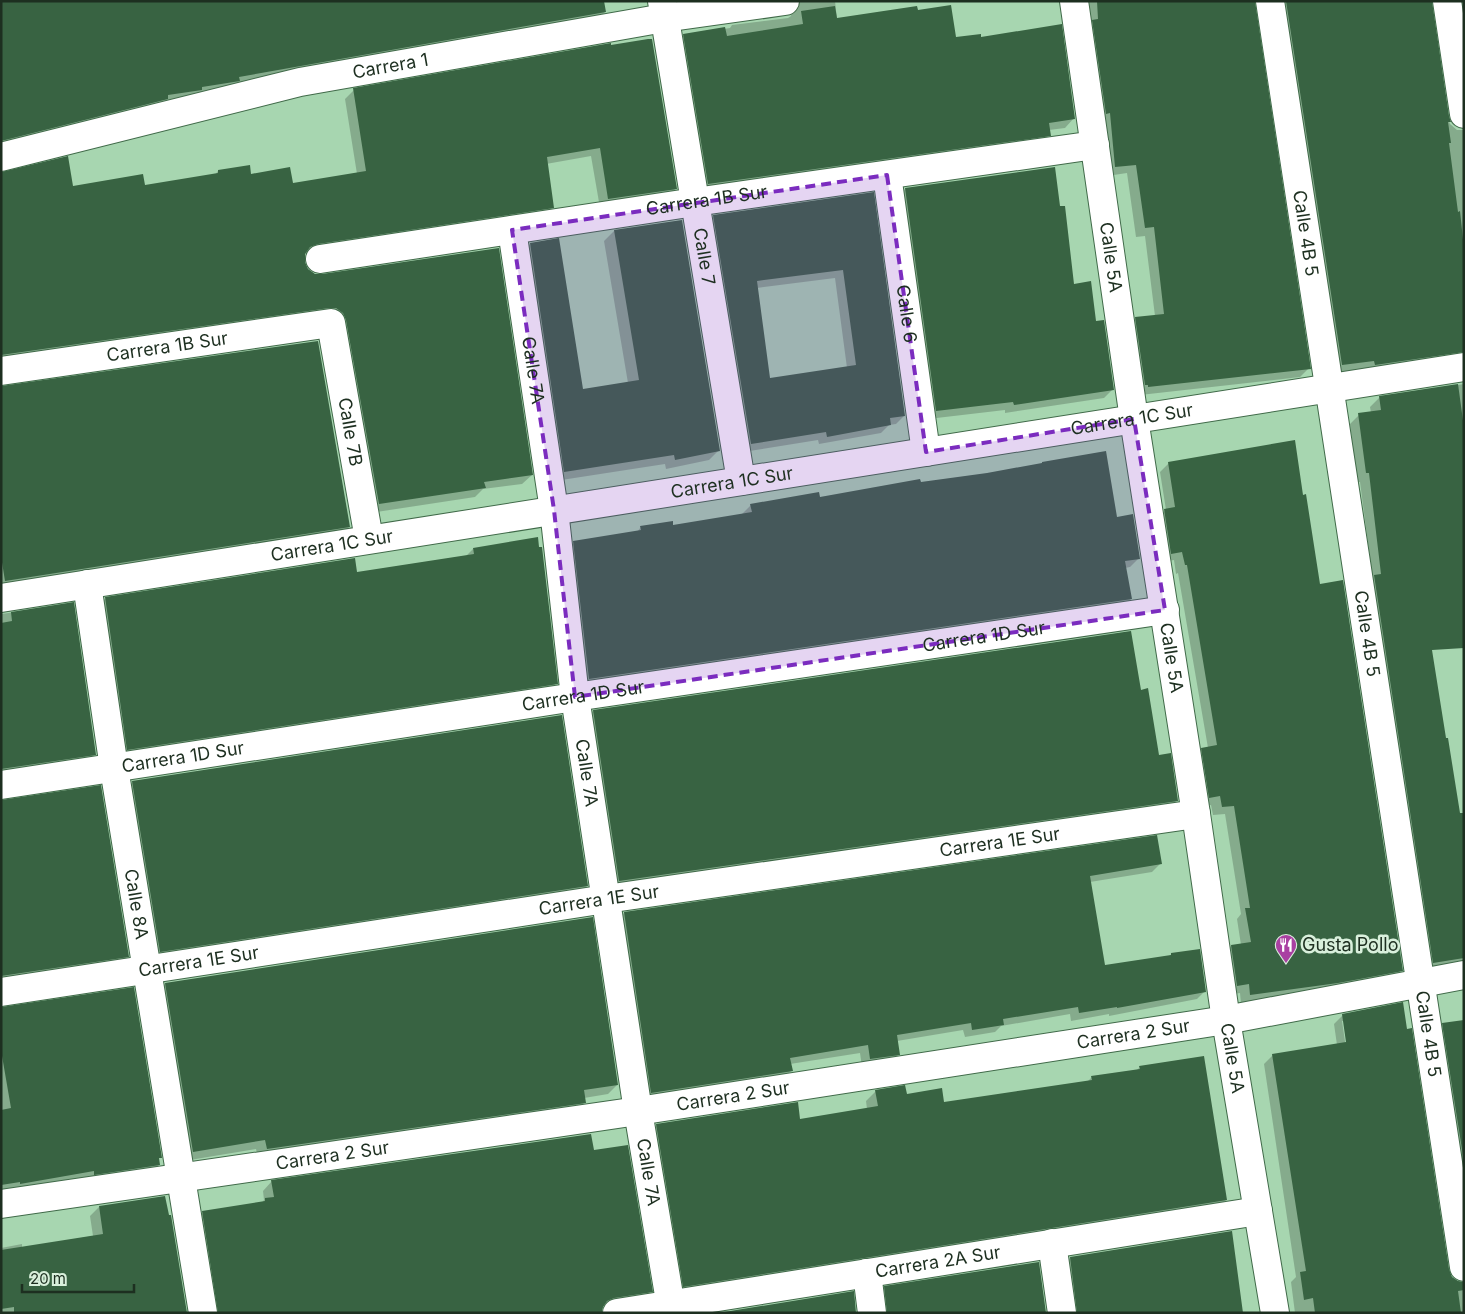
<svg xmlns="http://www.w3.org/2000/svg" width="1465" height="1314" font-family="Inter,sans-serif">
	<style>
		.shadow { fill: #0003; fill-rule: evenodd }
		.building { fill: #386342; fill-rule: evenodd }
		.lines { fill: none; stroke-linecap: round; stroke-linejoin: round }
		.minor-casing { stroke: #406a49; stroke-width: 30 }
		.minor { stroke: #fff; stroke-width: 28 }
		.marked { fill: #7b2cbf; fill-opacity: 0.2; stroke: #7b2cbf; stroke-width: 4; stroke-dasharray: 10 6; stroke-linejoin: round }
		.labels { text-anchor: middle; stroke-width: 5; stroke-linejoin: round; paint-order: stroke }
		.street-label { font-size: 18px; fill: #1d2f20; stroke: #d9f0dc }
		.poi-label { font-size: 18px; fill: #1d2f20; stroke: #d9f0dc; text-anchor: start }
	</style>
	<rect width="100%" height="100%" fill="#a7d6b0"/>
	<path class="shadow" d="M1 1 605 12 596 21 1 147Z
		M789 1H835L837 19 917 11 955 39 980 38 1074 118 1065 128 1049 130V135L1040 144 699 193 675 44 684 35 730 28 732 25 788 18 791 16 792 9Z
		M1087 1H1254L1309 368 1300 377 1140 395 1127 327 1136 318 1155 316 1145 236 1136 237 1127 173 1107 176Z
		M1274 1H1431L1447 117 1450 124 1457 130H1464V364L1333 373Z
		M1451 1H1464V75Z
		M610 45 676 188 667 198 600 208 591 156 546 164 553 207 544 216 304 254 303 261 306 269 532 475 522 484 483 489 475 497 370 513 338 330 1 362V173L72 187 144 186 215 175 218 171 250 175 292 185 357 174 345 99 354 90Z
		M905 189 1073 285 1095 322 1113 389 1104 398 1005 413V410L928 419 897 198Z
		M873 194 904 416 896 424 889 425 881 433 819 444 818 440 743 452 705 225 714 216ZM835 278 847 368 769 379 757 288Z
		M681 221 719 450 709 460 666 469 665 464 555 481 520 254 530 244 582 390 628 383 604 241 614 231Z
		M1464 384V585L1417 591 1464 861V965L1424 971 1360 482H1357L1350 424 1359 415 1371 413 1370 407 1380 397Z
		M1 387 349 527 340 536 1 589Z
		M1042 463 1116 518 1139 558 1130 567 1125 568 1131 599 1122 608 580 687 565 551 574 543 637 532 641 527H672L742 515V514L751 505 819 498 987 474 1040 465Z
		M1169 463 1302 496 1319 585 1401 970 1392 979 1241 1004 1240 993 1228 995 1222 956 1231 946 1241 945 1237 919 1241 914 1225 814 1213 815 1211 805 1200 807 1193 758 1202 749 1208 748 1178 573 1176 574 1174 560 1162 562 1155 520 1166 510 1160 472Z
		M473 549 556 683 547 693 118 758 96 608 105 599 356 573 466 556Z
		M73 604 95 754 86 763 1 776V614Z
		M1140 691 1158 757 1177 800 1168 809 611 889 585 720 593 711Z
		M133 782 587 886 576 896 149 962 122 793Z
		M1 801 128 956 118 965 1 983Z
		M1156 837 1160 864 1152 872 1090 882 1104 967 1169 956 1172 954 1205 991 1197 999 1109 1016V1014L1071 1021 1070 1014 1001 1026 995 1032 965 1037 963 1030 897 1041 899 1054 891 1062 862 1067 860 1053 790 1064 791 1071 783 1079 643 1101 616 921 624 913Z
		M165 984 617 1085 608 1094 584 1098 585 1102 575 1112 258 1158 256 1149 184 1161 156 993Z
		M1 1008 160 1157 158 1160 159 1165 150 1174 1 1192Z
		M1343 1015 1451 1277 1457 1283H1464V1313H1295L1291 1282 1296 1277 1264 1064 1273 1055 1337 1045 1334 1024ZM1342 1021H1345L1348 1048H1346Z
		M1464 1021V1229L1434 1034 1443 1025Z
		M1140 1067 1226 1200 1216 1209 674 1296 647 1135 657 1125 799 1121 867 1109 866 1101 876 1091 906 1095 943 1104 1087 1082 1092 1077 1136 1071Z
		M592 1152 651 1291 642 1300 604 1306 601 1308V1313H209L194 1222 203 1213 262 1203 264 1200 263 1191 272 1181Z
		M99 1207 186 1313H1V1248L22 1244V1248L93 1236 90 1216Z
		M1070 1258 1242 1313H1068L1061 1267Z
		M885 1287 1045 1313H878L876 1297Z"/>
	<path class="building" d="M1 1H604L606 12 239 77 240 81 202 87V90L168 95V99L1 141Z
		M1097 1H1255L1311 369 1148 387V385H1145L1135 317 1164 314 1154 227 1145 228 1136 165 1115 167 1110 113 1106 114 1092 20 1098 19Z
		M1286 1H1432L1449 116 1451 122H1448L1451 143H1449L1458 212 1460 211 1464 249V352L1375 365 1374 361 1342 365Z
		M951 5 956 37 981 34V37L1062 24 1075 119 1049 123 1051 136 708 184 683 34 725 27 727 36 803 24 801 11 835 6 837 18 917 6 918 10Z
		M648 39H652L677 189 608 199 600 148 547 157 554 208 318 244 310 247 305 254V262L308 269 315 274H322L499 248 533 475 484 482 486 488 379 504 346 320 343 313 336 308H329L1 355V172L68 156 73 186 143 174 145 185 218 173V170L250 165 251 174 290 167 293 183 366 171 353 88 611 43V45Z
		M1055 167 1060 206H1065L1074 284 1091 281 1096 321 1104 320 1114 390 1014 405 1013 402 936 411 905 188Z
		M874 192 905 416 890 418 891 425 827 437 826 432 751 444 713 215ZM843 270 856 365 770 378 757 281Z
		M682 220 720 451 675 460 674 455 564 472 530 243 559 238 583 389 639 380 614 230Z
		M318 341 350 527 5 581 1 556V386Z
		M1458 384 1464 428V648L1432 650 1446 738H1448L1460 813H1464V958L1433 963 1374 575 1381 574 1369 473H1366L1358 413 1381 410 1379 396Z
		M1295 440 1303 495 1306 494 1320 584 1343 580 1403 971 1338 983 1250 995 1249 984 1237 986 1231 945 1251 942 1245 908H1250L1234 806 1222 807 1220 796 1209 798 1201 748 1217 745 1187 565H1185L1182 552 1171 554 1164 509 1175 507 1168 462Z
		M1106 451 1117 517 1133 514 1140 559 1125 561 1132 599 589 679 573 541 641 530 640 526 673 521V525L752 512 750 504 819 492 820 497 920 479 921 482 987 473 1042 463V462Z
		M538 537 539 547H542L558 684 127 750 105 597 355 558 357 572 474 554 473 548Z
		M74 602 96 755 1 769V623L12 621 11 612Z
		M1131 631 1141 690 1148 688 1159 755 1171 753 1178 801 619 881 593 710Z
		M562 715 588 886 160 952 132 781Z
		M101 785 129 957 1 976V800Z
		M1157 835 1162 864 1090 876 1105 965 1171 955V953L1200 949 1206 992 1117 1008V1007L1079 1013 1078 1007 1003 1019 1004 1025 972 1030 971 1023 897 1035 900 1055 870 1059 868 1045 790 1058 793 1071 651 1093 624 912Z
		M593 917 618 1085 584 1090 586 1103 267 1149 265 1140 193 1152 165 983Z
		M134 987 162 1158H159L160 1165 94 1175V1171L20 1184V1182L1 1185V1110L11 1108 1 1050V1007Z
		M1403 1002 1407 1029 1412 1028 1449 1269 1452 1277 1458 1281 1464 1282V1290L1458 1291 1461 1313H1315L1313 1298 1304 1300 1300 1272 1306 1271 1272 1054 1346 1042 1342 1014Z
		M1464 1020V1162L1442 1023Z
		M1204 1056 1227 1200 683 1287 656 1124 798 1102 800 1119 878 1106 875 1090 905 1085 907 1094 942 1088 944 1102 1092 1080 1091 1076 1140 1069 1139 1066Z
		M591 1134 594 1150 628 1145 653 1292 614 1298 607 1301 603 1307 602 1312 598 1313H218L202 1211 265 1201V1198L274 1197 271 1180Z
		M165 1196 169 1215H171L187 1313H14V1307L1 1309V1250L103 1234 99 1206Z
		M1232 1231 1243 1313H1077L1070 1257Z
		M1039 1262 1046 1313H887L884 1286Z
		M854 1291 856 1313H718Z"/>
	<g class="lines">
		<g class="minor-casing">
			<g id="minor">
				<path id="s1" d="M662 1 741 481"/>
				<path id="s2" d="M1074 1 1134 419 1196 814 1226 1020 1275 1313"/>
				<path id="s3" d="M1270 1 1464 1267"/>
				<path d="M1447 1 1464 114"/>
				<path id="s4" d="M1 157 300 82 664 18 785 1"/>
				<path id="s5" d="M887 175 926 452"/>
				<path id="s6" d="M512 230 554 510 575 697 638 1111 672 1313"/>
				<path id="s7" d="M320 259 695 202 1095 145"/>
				<path id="s8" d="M1 371 331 323 369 539"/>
				<path id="s9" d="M87 584 114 768 203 1313"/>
				<path id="s10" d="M1 598 1464 367"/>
				<path id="s11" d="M1 785 575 697 1165 610"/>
				<path id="s12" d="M1 992 606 899 1196 814"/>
				<path id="s13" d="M1 1204 638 1111 1226 1020 1464 975"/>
				<path d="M1052 1243 1062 1313"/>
				<path d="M867 1273 872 1313"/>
				<path id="s14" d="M617 1313 1258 1211"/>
			</g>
		</g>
		<use href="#minor" class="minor"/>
	</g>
	<path class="marked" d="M887 175 926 452 1134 419 1165 610 575 697 554 510 512 230Z"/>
	<defs>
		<g id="restaurant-pin" transform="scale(1.125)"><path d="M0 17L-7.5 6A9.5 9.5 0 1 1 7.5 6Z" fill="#a940a2" stroke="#d9f0dc"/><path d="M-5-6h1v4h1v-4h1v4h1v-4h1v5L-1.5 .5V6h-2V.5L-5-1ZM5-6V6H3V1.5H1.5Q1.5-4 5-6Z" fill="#fff"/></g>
	</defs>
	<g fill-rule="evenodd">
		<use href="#restaurant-pin" x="1286" y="945"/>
	</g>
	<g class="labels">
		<g class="street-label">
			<text dy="6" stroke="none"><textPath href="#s4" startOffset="400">Carrera 1</textPath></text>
			<text dy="6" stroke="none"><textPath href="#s7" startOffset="391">Carrera 1B Sur</textPath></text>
			<text dy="6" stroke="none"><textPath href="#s3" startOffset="235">Calle 4B 5</textPath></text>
			<text dy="6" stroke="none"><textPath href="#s1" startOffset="259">Calle 7</textPath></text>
			<text dy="6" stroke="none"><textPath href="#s2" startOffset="259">Calle 5A</textPath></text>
			<text dy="6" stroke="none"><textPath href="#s5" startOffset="140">Calle 6</textPath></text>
			<text dy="6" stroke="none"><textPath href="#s8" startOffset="168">Carrera 1B Sur</textPath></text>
			<text dy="6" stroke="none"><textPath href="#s6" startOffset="142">Calle 7A</textPath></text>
			<text dy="6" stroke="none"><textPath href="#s10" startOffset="1145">Carrera 1C Sur</textPath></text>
			<text dy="6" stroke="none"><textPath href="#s8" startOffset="444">Calle 7B</textPath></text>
			<text dy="6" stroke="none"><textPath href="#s10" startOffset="740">Carrera 1C Sur</textPath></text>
			<text dy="6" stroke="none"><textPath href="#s10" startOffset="335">Carrera 1C Sur</textPath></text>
			<text dy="6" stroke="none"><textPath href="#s3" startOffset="640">Calle 4B 5</textPath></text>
			<text dy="6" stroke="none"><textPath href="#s11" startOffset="994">Carrera 1D Sur</textPath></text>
			<text dy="6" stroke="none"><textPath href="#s2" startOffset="664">Calle 5A</textPath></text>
			<text dy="6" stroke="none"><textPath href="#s11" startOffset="589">Carrera 1D Sur</textPath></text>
			<text dy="6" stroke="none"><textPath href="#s11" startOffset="184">Carrera 1D Sur</textPath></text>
			<text dy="6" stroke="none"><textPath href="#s6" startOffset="548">Calle 7A</textPath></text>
			<text dy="6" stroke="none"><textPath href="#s12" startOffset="1010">Carrera 1E Sur</textPath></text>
			<text dy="6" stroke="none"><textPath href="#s12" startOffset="605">Carrera 1E Sur</textPath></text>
			<text dy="6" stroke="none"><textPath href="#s9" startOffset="324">Calle 8A</textPath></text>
			<text dy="6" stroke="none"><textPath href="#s12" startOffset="200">Carrera 1E Sur</textPath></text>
			<text dy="6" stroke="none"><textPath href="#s13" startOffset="1145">Carrera 2 Sur</textPath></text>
			<text dy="6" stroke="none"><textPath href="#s3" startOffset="1045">Calle 4B 5</textPath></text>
			<text dy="6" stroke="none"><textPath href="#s2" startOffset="1069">Calle 5A</textPath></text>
			<text dy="6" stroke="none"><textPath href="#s13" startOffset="740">Carrera 2 Sur</textPath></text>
			<text dy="6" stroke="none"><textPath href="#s13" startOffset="335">Carrera 2 Sur</textPath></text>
			<text dy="6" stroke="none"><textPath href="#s6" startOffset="952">Calle 7A</textPath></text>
			<text dy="6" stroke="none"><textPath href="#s14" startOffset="325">Carrera 2A Sur</textPath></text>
		</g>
		<g class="poi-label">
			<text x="1302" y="951">Gusta Pollo</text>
		</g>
	</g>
	<rect width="1465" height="1314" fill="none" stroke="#1d2f20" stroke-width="5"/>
	<path d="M22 1284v8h112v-8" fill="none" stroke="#1d2f20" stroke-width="2.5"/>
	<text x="30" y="1284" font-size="15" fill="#1d2f20" stroke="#d9f0dc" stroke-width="4" paint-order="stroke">20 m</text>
</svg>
